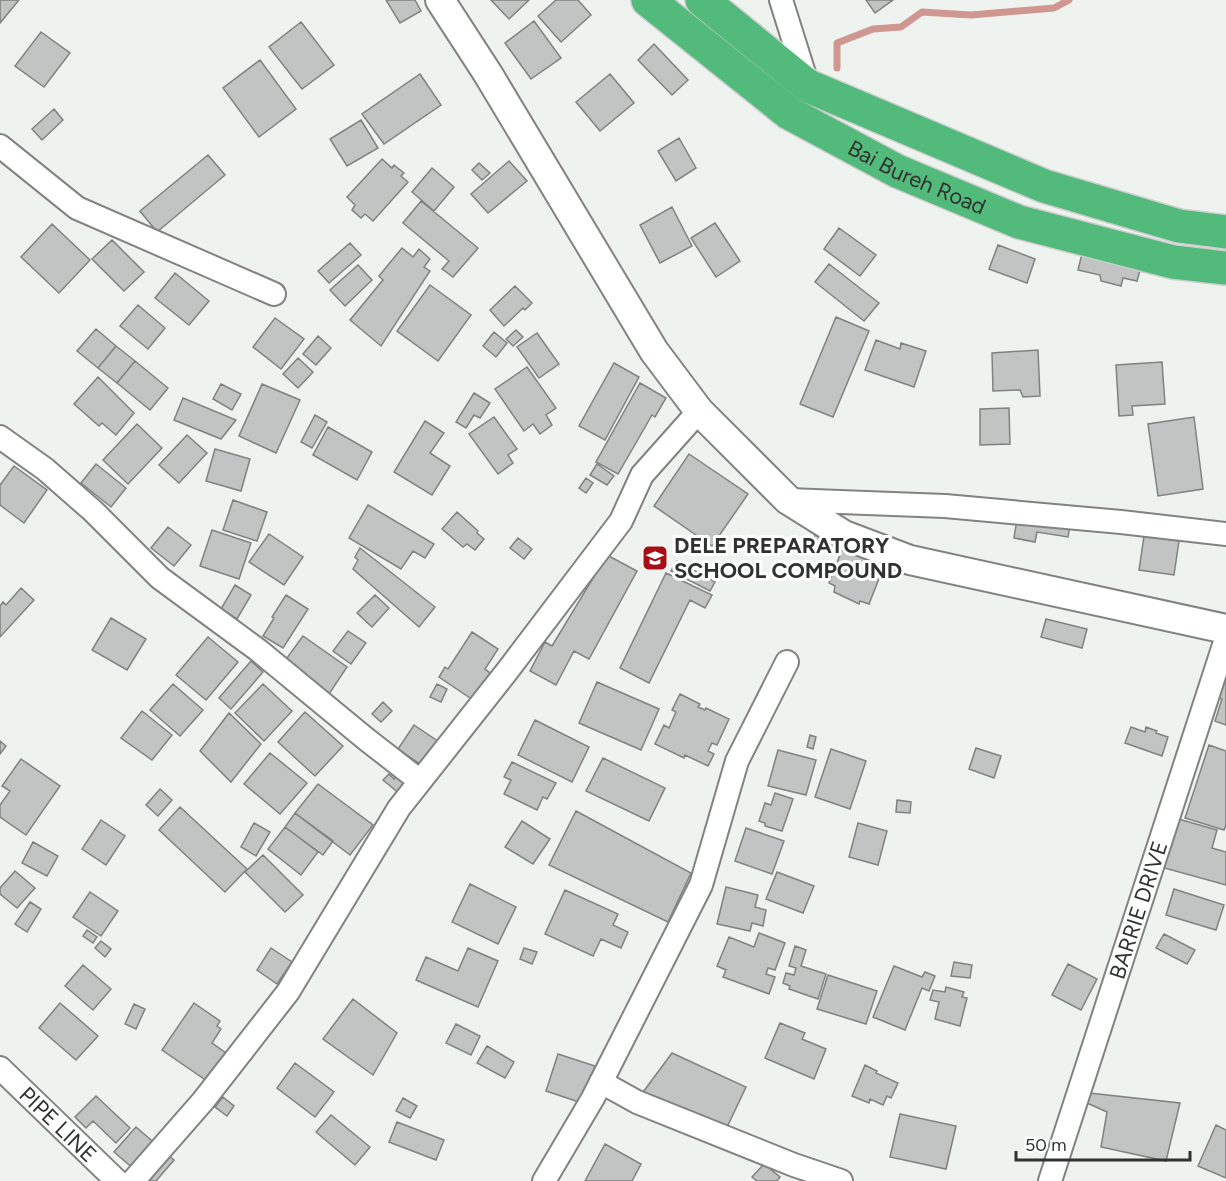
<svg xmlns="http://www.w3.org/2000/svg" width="1226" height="1181" font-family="Figtree,sans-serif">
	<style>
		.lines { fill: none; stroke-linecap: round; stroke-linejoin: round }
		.stream { stroke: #cf9790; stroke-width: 7 }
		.building { fill: #c1c4c2; stroke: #7f8280; stroke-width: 1.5 }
		.minor-casing { stroke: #808381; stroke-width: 26 }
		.tertiary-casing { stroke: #808381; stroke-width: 32 }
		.trunk-casing { stroke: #cdcece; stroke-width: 36 }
		.minor { stroke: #fff; stroke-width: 22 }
		.tertiary { stroke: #fff; stroke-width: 28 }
		.trunk { stroke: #52ba7a; stroke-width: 33 }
		.labels { text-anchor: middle; stroke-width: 6; stroke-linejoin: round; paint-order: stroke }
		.street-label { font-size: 22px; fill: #303231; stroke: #fff }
		.poi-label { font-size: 22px; font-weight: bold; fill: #303231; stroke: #fff; text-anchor: start }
	</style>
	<rect width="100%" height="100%" fill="#eff3f0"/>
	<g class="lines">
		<path class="stream" d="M837 68V43L873 29 901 27 922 12 971 15 1054 8 1069 0"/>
	</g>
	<path class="building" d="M0 0H19L0 23Z
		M386 0H415L421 11 400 23Z
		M491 0H529L509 19Z
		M556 0H578L591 15 561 42 538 16Z
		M866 0H893L875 13Z
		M534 21 561 58 531 79 505 43Z
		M301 22 334 65 302 89 269 47Z
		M41 32 70 53 44 87 15 66Z
		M654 44 688 80 672 95 638 60Z
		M260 60 296 109 259 137 223 88Z
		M420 74 441 105 384 144 362 114Z
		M610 74 634 103 600 131 576 102Z
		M54 109 63 120 42 140 32 129Z
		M361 120 378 148 347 166 330 139Z
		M679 138 696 168 676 181 658 151Z
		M208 155 225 175 157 232 140 211Z
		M382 159 392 168 394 165 404 173 401 176 408 182 373 221 365 214 361 218 352 210 355 205 347 197Z
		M509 161 527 181 488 213 471 194Z
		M479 163 490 173 482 180 472 170Z
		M432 168 454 187 434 211 412 192Z
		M421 201 478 248 453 277 442 269 449 261 403 223Z
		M672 207 692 246 660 263 640 225Z
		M715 223 740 261 716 277 691 238Z
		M52 224 90 260 59 293 21 257Z
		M839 228 876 255 860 276 824 249Z
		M1087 233 1144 256 1137 281 1123 278 1121 286 1101 281 1100 275 1078 270Z
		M112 240 144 272 124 291 92 259Z
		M350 243 361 255 329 283 318 271Z
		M998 245 1035 259 1027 283 989 269Z
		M402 248 413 257 419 249 430 259 424 267 430 271 381 346 350 320 383 280 379 276Z
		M829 264 879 303 864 321 815 282Z
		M358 265 372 280 345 306 330 290Z
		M175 273 209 301 189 325 155 298Z
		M430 285 471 315 438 361 397 331Z
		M515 286 532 303 525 310 523 308 504 326 490 310Z
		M138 305 165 328 148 349 120 326Z
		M836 317 869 331 833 417 800 404Z
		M275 318 304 339 281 369 253 347Z
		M96 329 116 346 98 368 77 351Z
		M516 330 523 337 513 346 506 339Z
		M494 332 507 343 496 357 483 346Z
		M537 333 559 364 539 378 517 347Z
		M318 336 331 348 316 365 303 354Z
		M876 340 900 349 901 343 926 351 914 387 865 370Z
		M116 346 135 361 117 383 98 368Z
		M1038 350 1040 396 1023 397 1020 390 993 391 992 353Z
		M298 358 313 372 298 388 283 374Z
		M135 361 168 388 150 410 117 383Z
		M1162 362 1165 404 1132 406 1133 415 1119 416 1116 365Z
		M614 363 639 377 605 440 579 426Z
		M527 367 556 408 546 415 552 425 540 434 533 424 524 431 495 389Z
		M98 377 134 413 116 435 102 423 99 426 74 404Z
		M640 383 666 398 655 417 652 415 618 474 596 462Z
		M221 384 241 394 232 410 213 399Z
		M262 384 300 400 276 453 239 436Z
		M474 393 490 403 480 418 474 415 466 428 456 422Z
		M183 398 236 420 221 439 174 420Z
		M1009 408 1010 444 980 445V409Z
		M315 415 327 422 312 448 301 442Z
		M494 417 517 449 508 455 513 463 498 474 469 434Z
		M1194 417 1203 489 1158 496 1148 424Z
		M425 421 444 433 430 453 450 466 432 495 394 472Z
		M137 424 162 448 128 484 103 460Z
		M328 427 372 452 357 480 313 455Z
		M187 435 207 453 179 483 159 465Z
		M215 449 250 459 241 491 206 481Z
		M689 454 748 494 712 546 654 506Z
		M96 464 126 488 111 507 81 483Z
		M597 464 614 476 607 485 590 475Z
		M14 466 47 490 24 523 0 505V485Z
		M586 478 593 483 586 493 579 488Z
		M233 500 267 512 257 541 223 530Z
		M368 505 434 544 425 558 413 551 401 569 349 538Z
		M1019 506 1072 514 1068 537 1037 532 1035 542 1014 538Z
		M457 512 478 531 477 533 484 539 475 550 467 544 463 547 442 529Z
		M168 527 191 545 174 566 151 548Z
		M851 527 891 548 869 604 860 601 859 604 834 592 835 586 829 583Z
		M212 530 251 543 239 579 200 566Z
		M816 532 825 536 821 546 812 543Z
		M269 534 303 557 284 585 249 562Z
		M1144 536 1179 541 1174 575 1139 570Z
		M518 538 532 549 524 559 510 548Z
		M360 548 435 607 419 627 353 569 358 560 355 557Z
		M607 555 637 571 589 659 574 651 556 685 530 671 545 642 552 646Z
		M677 561 715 582 710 591 671 571Z
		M666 573 712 595 705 608 690 600 649 683 620 668Z
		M235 585 251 595 237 619 221 609Z
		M21 588 34 600 0 637V606L3 602 6 605Z
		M286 595 308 609 283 648 263 636 274 618 272 617Z
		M375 595 389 608 372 627 357 613Z
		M111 618 146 639 127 670 92 650Z
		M1046 619 1087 629 1082 648 1041 637Z
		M348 631 366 643 351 664 333 651Z
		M472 632 498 649 485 669 490 673 473 700 439 677 445 667 448 669Z
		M303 636 347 667 329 694 284 662Z
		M208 637 238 662 206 700 176 675Z
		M251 661 263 672 231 709 219 698Z
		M1226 667V725L1215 721 1222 699 1215 697Z
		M597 682 659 709 641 750 579 723Z
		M173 684 203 710 180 736 150 710Z
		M263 684 292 711 264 741 235 713Z
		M437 684 447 689 441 702 430 697Z
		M680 694 700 704 698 707 705 710 706 708 729 719 717 745 712 743 708 751 714 754 708 766 685 755 684 758 655 744 664 725 669 728 676 712 672 710Z
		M383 702 392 711 381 722 372 714Z
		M142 711 172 735 152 760 121 738Z
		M305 712 343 746 315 776 278 742Z
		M229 713 261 744 231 782 200 751Z
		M535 720 589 747 572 782 518 755Z
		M414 725 442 744 426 768 398 749Z
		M1131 727 1145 732 1146 727 1157 731 1156 733 1168 737 1162 756 1125 743Z
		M810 735 816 737 813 749 807 747Z
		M0 741 6 746 0 754Z
		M1209 745 1226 751V825L1224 830 1185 818Z
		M976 748 1001 756 994 778 969 769Z
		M831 749 866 761 850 809 815 797Z
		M778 750 816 760 806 795 768 786Z
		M270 753 307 783 280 814 244 784Z
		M603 758 665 788 649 821 586 791Z
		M21 759 60 786 26 835 0 817V805L10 791 2 786Z
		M512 762 556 783 547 799 543 797 537 810 504 794 511 780 504 777Z
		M389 774 394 779 397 775 409 785 401 795 383 780Z
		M318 784 373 825 350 855 295 813Z
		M160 789 172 800 158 816 146 805Z
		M775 793 793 799 782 831 765 826V823L759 821 765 803 771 805Z
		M897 800 911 802 910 813 896 812Z
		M180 807 247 869 225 892 159 830Z
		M576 811 691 873 668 922 549 865Z
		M295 813 333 841 323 855 285 827Z
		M1175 818 1217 830 1212 848 1226 852V885L1161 867Z
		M101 820 125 836 106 865 82 849Z
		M522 821 550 839 533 864 505 847Z
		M254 823 270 832 256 856 241 847Z
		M858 823 887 831 878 865 849 857Z
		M285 827 318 852 301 875 268 849Z
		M746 828 784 841 772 874 735 861Z
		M33 842 58 856 47 876 22 863Z
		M263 855 303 895 285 912 245 872Z
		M15 871 35 888 17 908 0 894V888Z
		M777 872 814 886 803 913 766 899Z
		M470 884 516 907 498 944 452 922Z
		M726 887 758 895 755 907 766 910 763 926 752 923 750 931 717 924Z
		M1174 889 1224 905 1216 930 1166 915Z
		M565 890 618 914 613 925 628 932 621 948 601 939 593 956 545 934Z
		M90 892 118 911 101 936 73 917Z
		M30 902 41 909 27 932 15 924Z
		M87 930 97 937 93 943 83 936Z
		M759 933 785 943 775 970 768 968 766 974 775 977 769 994 723 977 726 970 717 966 729 937 754 947Z
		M1164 934 1195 950 1187 964 1156 948Z
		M101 941 111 949 105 957 95 948Z
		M795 946 806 950 801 966 826 974 818 999 789 989 790 986 783 983 786 973 794 975 796 968 789 966Z
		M271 948 292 962 277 984 257 970Z
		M468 948 498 961 478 1007 416 980 426 957 458 971Z
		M524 948 537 952 532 964 520 959Z
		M954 962 972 965 970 978 951 976Z
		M1068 964 1097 979 1081 1010 1052 995Z
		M83 965 111 989 93 1010 65 986Z
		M894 966 922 977 925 972 935 976 929 991 922 988 905 1030 873 1017Z
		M828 975 877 991 866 1024 817 1009Z
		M946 987 964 992 962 997 967 998 960 1026 935 1019 939 1002 930 1000 933 990 945 992Z
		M353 999 397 1033 373 1075 323 1039Z
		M60 1003 98 1036 76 1060 39 1028Z
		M194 1003 220 1021 217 1026 221 1029 212 1043 226 1053 207 1081 162 1050Z
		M134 1004 145 1009 136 1029 125 1024Z
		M780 1023 805 1033 802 1039 826 1049 814 1079 765 1058Z
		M456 1024 480 1036 471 1055 446 1043Z
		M487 1046 514 1062 505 1078 477 1063Z
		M672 1053 746 1087 719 1144 632 1107Z
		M558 1054 595 1066 582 1103 546 1091Z
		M295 1063 334 1092 315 1117 277 1088Z
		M865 1065 877 1071 876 1073 898 1083 891 1098 887 1096 883 1105 870 1099 869 1103 852 1096Z
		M1089 1093 1180 1103 1166 1161 1101 1147 1107 1112 1087 1103Z
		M96 1096 130 1128 116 1143 93 1121 86 1128 75 1117Z
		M223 1097 234 1106 227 1116 215 1107Z
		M403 1098 417 1106 410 1118 396 1111Z
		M900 1114 956 1126 946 1169 890 1157Z
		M331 1115 370 1147 355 1165 316 1132Z
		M397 1122 444 1140 436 1160 389 1142Z
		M1216 1125 1226 1130V1178L1198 1166Z
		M136 1127 174 1160 156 1181H148L114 1152Z
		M605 1144 641 1164 632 1181H585Z
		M764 1164 780 1177 777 1181H757L752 1177Z"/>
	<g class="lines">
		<g class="minor-casing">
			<g id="minor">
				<path d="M781 0 808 86"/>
				<path d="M0 146 77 208 274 294"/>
				<path d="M0 437 45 469 93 511 160 578 258 650 366 739 420 781"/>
				<path d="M788 500 945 506 1121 522 1226 534"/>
				<path id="s1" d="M0 1068 117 1181"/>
				<path d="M601 1082 637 1102 794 1165 841 1181"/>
				<path d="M133 1181 203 1101 288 992 399 808 508 670 621 521 642 475 699 411"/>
				<path d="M544 1181 593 1098 701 885 737 761 787 662"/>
				<path id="s2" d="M1050 1181 1226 639"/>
			</g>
		</g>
		<g class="tertiary-casing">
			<path id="tertiary" d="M440 0 488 74 654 351 699 411 788 500 844 535 910 560 1226 629"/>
		</g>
		<g class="trunk-casing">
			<g id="trunk">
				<path id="s3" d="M648 0 789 113 897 171 1019 222 1173 262 1226 268"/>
				<path d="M702 0 808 86 1044 186 1179 226 1226 232"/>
			</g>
		</g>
		<use href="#minor" class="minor"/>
		<use href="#tertiary" class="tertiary"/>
		<use href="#trunk" class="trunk"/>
	</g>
	<defs>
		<g id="school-square" transform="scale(1.35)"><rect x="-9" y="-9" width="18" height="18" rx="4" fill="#a50e14" stroke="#fff"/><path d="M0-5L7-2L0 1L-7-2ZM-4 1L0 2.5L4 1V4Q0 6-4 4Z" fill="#fff"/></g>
	</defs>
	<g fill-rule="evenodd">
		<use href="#school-square" x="655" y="558"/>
	</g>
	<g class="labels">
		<g class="street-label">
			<text dy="8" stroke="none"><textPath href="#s3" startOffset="324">Bai Bureh Road</textPath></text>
			<text dy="8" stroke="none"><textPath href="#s2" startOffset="285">BARRIE DRIVE</textPath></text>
			<text dy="8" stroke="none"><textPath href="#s1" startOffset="81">PIPE LINE</textPath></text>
		</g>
		<g class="poi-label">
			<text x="674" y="553">DELE PREPARATORY<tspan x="674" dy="25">SCHOOL COMPOUND</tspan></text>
		</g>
	</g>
	<path d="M1016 1151v9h174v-9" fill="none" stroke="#303231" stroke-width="3"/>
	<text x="1025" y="1151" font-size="18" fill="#303231" stroke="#ffffff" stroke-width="4.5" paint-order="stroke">50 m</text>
</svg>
